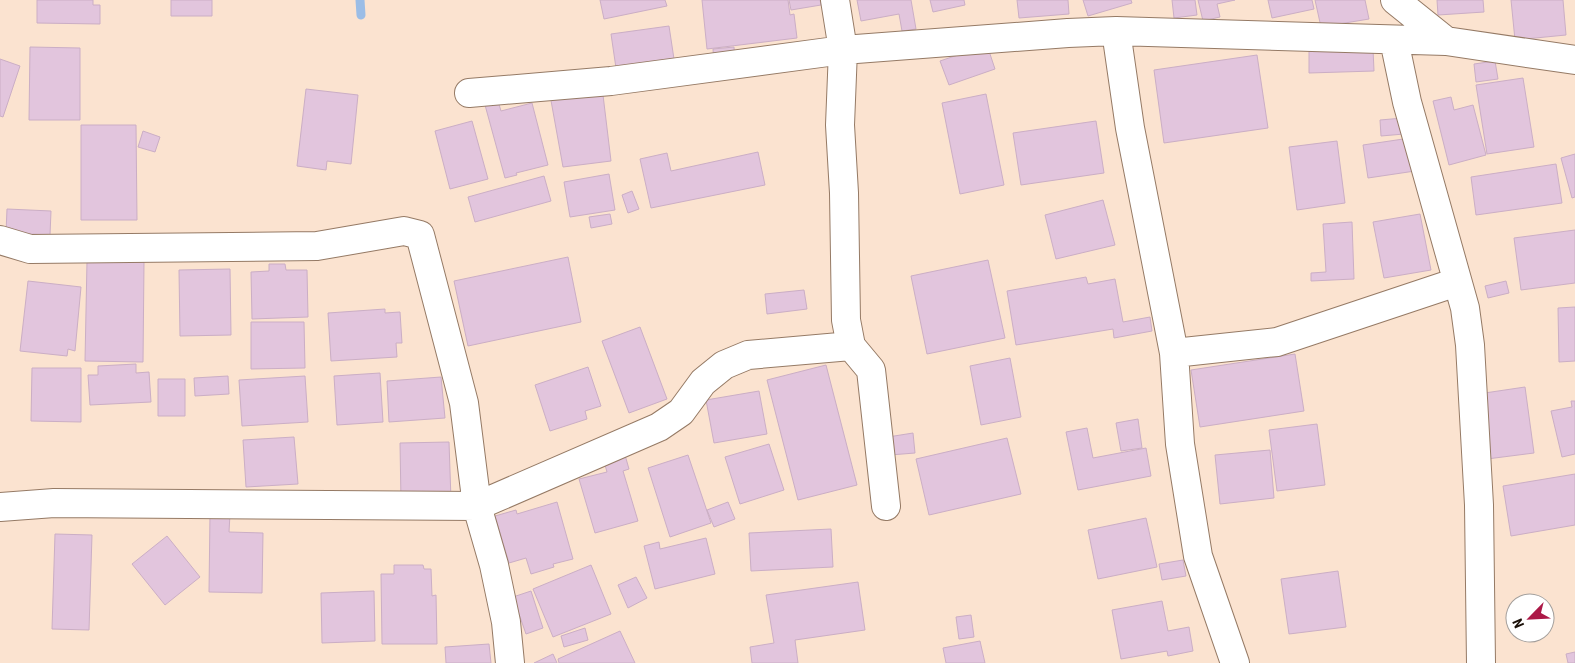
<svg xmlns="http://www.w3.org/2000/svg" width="1575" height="663" font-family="'Roboto Condensed',sans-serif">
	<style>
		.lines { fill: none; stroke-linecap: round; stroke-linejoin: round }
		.stream { stroke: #9bbde6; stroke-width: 9 }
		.building { fill: #e2c5dd; stroke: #cbaec5 }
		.street-casing { stroke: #957a65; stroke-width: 30 }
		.street { stroke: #fff; stroke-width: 28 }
	</style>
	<rect width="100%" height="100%" fill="#fbe3d0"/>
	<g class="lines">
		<path class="stream" d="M360 0 361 15"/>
	</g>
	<path class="building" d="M37 0H93V5H100V24L37 23Z
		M171 0H212V16H171Z
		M600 0H665L667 6 604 19Z
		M702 0H788L790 15 794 14 797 38 707 49Z
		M789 0H820L821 5 791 10Z
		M857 0H911L916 29 902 31 899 14 861 21Z
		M930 0H964L965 5 933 12Z
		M1017 0H1068L1069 14 1019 18Z
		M1083 0H1131L1132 3 1088 16Z
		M1172 0H1195L1197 15 1174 18Z
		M1198 0H1235L1217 4 1220 17 1203 21Z
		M1268 0H1312L1314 9 1272 18Z
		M1315 0H1365L1369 19 1321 27Z
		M1437 0H1483L1484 12 1438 15Z
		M1511 0H1563L1566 35 1515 40Z
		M669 26 674 59 616 68 611 34Z
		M987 45 995 69 949 85 940 61Z
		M30 47 80 48V120H29Z
		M734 47 735 63 714 64 713 49Z
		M1373 49 1374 71 1309 73V51Z
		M1257 55 1268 128 1164 143 1154 70Z
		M0 59 20 66 3 117 0 116Z
		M1495 61 1498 79 1476 82 1474 64Z
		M1523 78 1534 147 1487 154 1476 85Z
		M306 89 358 95 351 164 327 161 326 170 297 166Z
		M986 94 1004 185 960 194 942 103Z
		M550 95H603L611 161 563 167Z
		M1451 97 1454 110 1473 105 1486 155 1449 165 1433 101Z
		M498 101 501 111 532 103 548 165 516 173 517 175 505 178 485 105Z
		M1403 118 1404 134 1381 136 1380 120Z
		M472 121 488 179 450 189 435 131Z
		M1096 121 1104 173 1021 185 1013 133Z
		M81 125H136L137 220H81Z
		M143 131 160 137 155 152 138 147Z
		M1410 138 1415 171 1368 178 1363 145Z
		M1337 141 1345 203 1297 210 1289 147Z
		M758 152 765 185 651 208 640 159 667 153 671 171Z
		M1575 154V197L1572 198 1561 158Z
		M1556 164 1562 203 1476 215 1471 177Z
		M609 174 615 210 570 217 564 182Z
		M544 176 551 201 475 222 468 197Z
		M632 191 639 209 628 213 622 195Z
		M1103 200 1115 245 1056 259 1045 215Z
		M7 209 51 211 50 235 6 233Z
		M610 214 612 224 591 228 589 217Z
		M1420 214 1431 270 1384 278 1373 222Z
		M1352 222 1354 279 1311 281V273L1326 272 1323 224Z
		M1575 230V283L1521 290 1514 238Z
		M568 257 581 322 468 346 454 281Z
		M988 260 1005 338 927 354 911 276Z
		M87 261 144 262 143 362 85 361Z
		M269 264H285L286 270H307L308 317 252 319 251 272 269 271Z
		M230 269 231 335 180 336 179 270Z
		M1086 277 1088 284 1115 279 1123 322 1150 317 1152 331 1114 338 1113 329 1016 345 1007 291Z
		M28 281 81 287 75 351 68 349 67 356 20 351Z
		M1506 281 1509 293 1488 298 1485 286Z
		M804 290 807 309 767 314 765 294Z
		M1575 307V361L1559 362 1558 308Z
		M385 309V313L400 312 402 343H396L397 357 331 361 328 313Z
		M251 322H304L305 368 251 369Z
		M640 327 667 399 629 413 602 341Z
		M1295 354 1304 411 1200 427 1191 370Z
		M1010 358 1021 417 981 425 970 366Z
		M136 364V373L149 372 151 402 90 405 88 375H98V366Z
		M826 365 857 485 798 500 767 380Z
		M588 367 601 406 585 411 587 419 550 431 535 385Z
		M32 368H81V422L31 421Z
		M380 373 383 422 337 425 334 376Z
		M228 376 229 394 195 396 194 378Z
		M305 376 308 422 242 426 239 380Z
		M441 377 445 418 389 422 387 381Z
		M158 379H185V416H158Z
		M1525 387 1534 453 1487 459 1478 394Z
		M759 391 767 434 714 443 706 400Z
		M1571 401H1575V454L1562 457 1551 411 1572 407Z
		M1138 419 1142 448 1121 451 1116 423Z
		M1317 424 1325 485 1277 491 1269 430Z
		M1087 428 1093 458 1146 448 1151 476 1078 490 1066 432Z
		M913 433 915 453 890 455 888 437Z
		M294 437 298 484 246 487 243 440Z
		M1007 438 1021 494 929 515 916 459Z
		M449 442 451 500 401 501 400 443Z
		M769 444 784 490 740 504 725 457Z
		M623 448 629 469 623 471 638 521 595 533 579 479 607 472 602 454Z
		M1270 450 1274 498 1220 504 1215 455Z
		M688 455 711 523 670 537 648 468Z
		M1575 474V525L1511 536 1503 486Z
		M557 502 573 559 553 564 554 567 531 574 526 558 509 563 495 516 516 510 517 514Z
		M728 502 735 519 714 527 707 510Z
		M210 514H230L229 532 263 533 262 593 209 592Z
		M1146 518 1157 567 1098 579 1088 530Z
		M831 529 833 567 751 571 749 533Z
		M55 534 92 535 89 630 52 629Z
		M167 536 200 577 165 605 132 564Z
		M706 538 715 574 655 589 644 546 659 542 660 549Z
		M1183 560 1186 576 1162 580 1159 564Z
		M394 565H423L424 569H431L432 596 436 595 437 644H382L381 574H394Z
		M591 565 611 614 553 637 533 589Z
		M1338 571 1346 627 1289 634 1281 579Z
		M636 577 647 598 628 608 618 585Z
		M858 582 865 630 795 640 798 663H752L750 647 774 643 766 595Z
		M374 591 375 641 322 643 321 593Z
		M531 591 543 628 526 634 513 597Z
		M1162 601 1168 631 1189 627 1193 651 1168 656 1167 651 1121 659 1112 610Z
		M971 615 974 637 959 639 956 617Z
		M585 628 588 640 564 647 561 636Z
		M620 631 635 663H559L558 659Z
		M980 641 985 663H946L943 648Z
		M489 644 491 663H446L445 647Z
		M1575 652V663H1568L1566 654Z
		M553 654 557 663H534Z"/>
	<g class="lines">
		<g class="street-casing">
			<path id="street" d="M835 0 843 50 840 125 844 193 846 320 851 346 871 370 886 506
				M1395 0 1446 41
				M1116 31 1130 128 1174 353 1180 444 1198 556 1235 663
				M1394 40 1407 102 1465 308 1470 345 1479 505 1481 663
				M469 93 611 81 843 50 1068 33 1116 31 1446 41 1575 60
				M0 240 30 249 317 246 404 231 420 235 464 403 477 506 494 565 506 622 510 663
				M1174 353 1277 342 1457 282
				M0 507 54 503 477 506 659 427 681 412 703 382 724 365 748 355 851 346"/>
		</g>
		<use href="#street" class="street"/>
	</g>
	<g transform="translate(1530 618) rotate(246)"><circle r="24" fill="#ffffff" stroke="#a39f9c"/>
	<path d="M0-4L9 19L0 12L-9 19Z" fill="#ac1847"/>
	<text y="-8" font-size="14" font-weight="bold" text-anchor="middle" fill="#1a1008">N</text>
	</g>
</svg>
